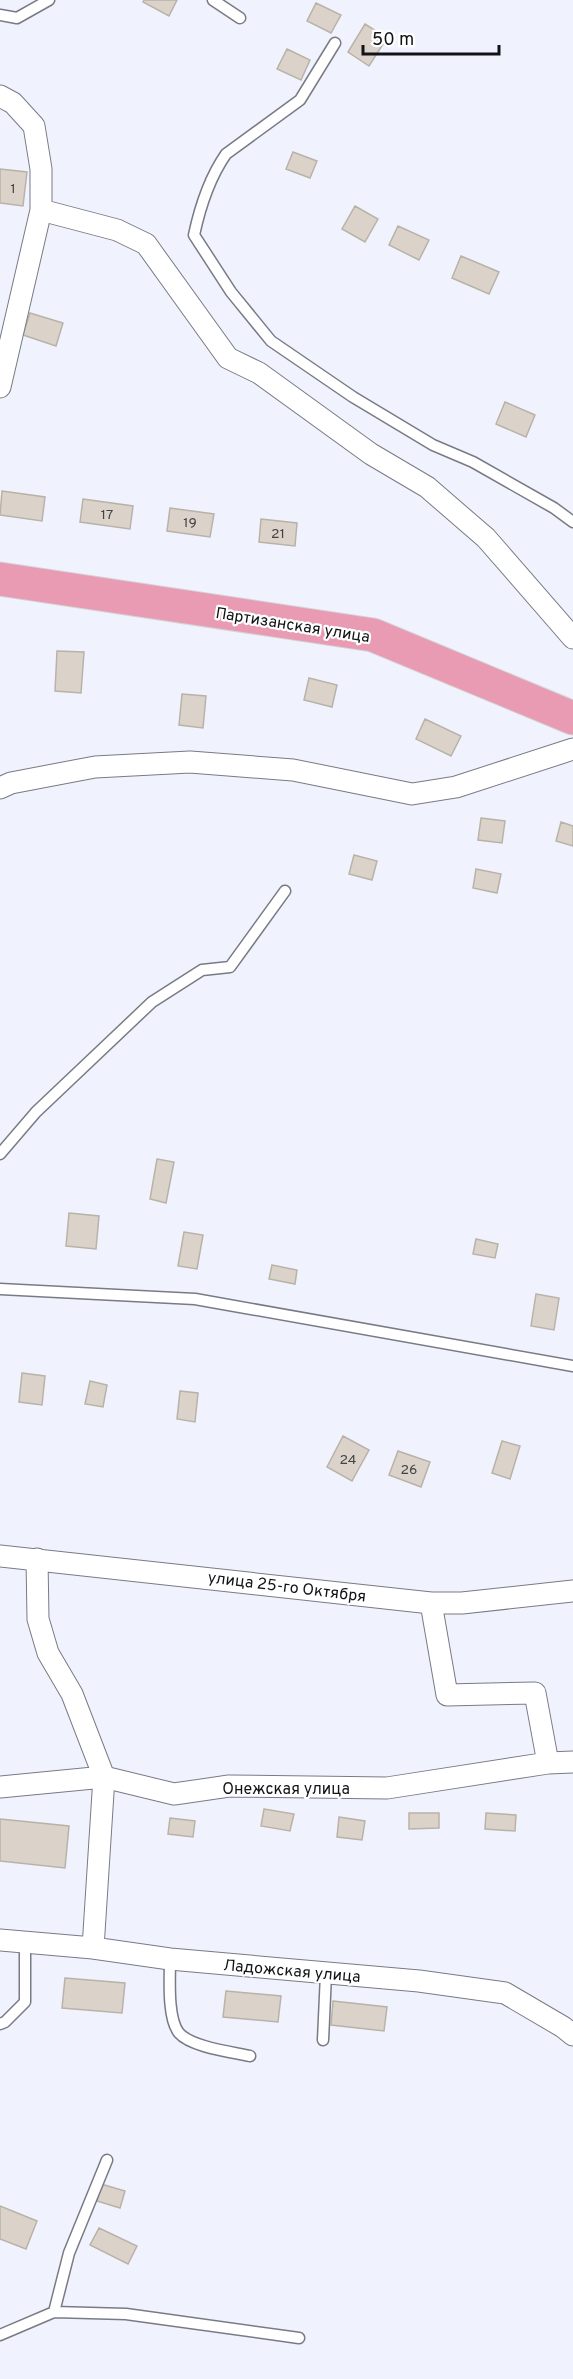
<svg xmlns="http://www.w3.org/2000/svg" width="573" height="2379" font-family="Overpass,sans-serif">
	<style>
		.building { fill: #dbd3ca; stroke: #b9b2a9; stroke-width: 1.5 }
		.lines { fill: none; stroke-linecap: round; stroke-linejoin: round }
		.lane-casing { stroke: #787b84; stroke-width: 13 }
		.street-casing { stroke: #787b84; stroke-width: 23 }
		.primary-casing { stroke: #d4d5d5; stroke-width: 35 }
		.lane { stroke: #fff; stroke-width: 10 }
		.street { stroke: #fff; stroke-width: 21 }
		.primary { stroke: #e89bb2; stroke-width: 33 }
		.labels { text-anchor: middle; stroke-width: 4.5; stroke-linejoin: round; paint-order: stroke }
		.number-label { font-size: 14px; fill: #444344 }
		.street-label { font-size: 16px; fill: #121317; stroke: #fff }
	</style>
	<rect width="100%" height="100%" fill="#f0f3fe"/>
	<path class="building" d="M144 0H177L169 16 143 2Z
		M316 3 341 15 331 33 307 21Z
		M365 24 387 38 369 66 348 52Z
		M287 49 310 60 301 80 277 69Z
		M293 152 317 161 310 178 286 169Z
		M0 169 27 172 23 206 0 203Z
		M355 206 378 219 365 242 342 229Z
		M398 226 429 240 419 260 389 245Z
		M461 256 499 272 489 294 452 278Z
		M30 313 63 323 56 346 23 335Z
		M505 402 535 415 526 437 496 424Z
		M2 491 45 497 42 521 0 515Z
		M83 499 133 506 130 529 80 522Z
		M170 508 214 514 210 537 167 531Z
		M261 519 297 523 295 546 259 542Z
		M57 651 84 652 81 693 55 691Z
		M309 678 337 685 332 707 304 700Z
		M182 694 206 696 203 728 179 725Z
		M425 719 461 736 451 756 416 739Z
		M481 818 505 821 502 843 478 840Z
		M561 822 573 826V846L556 841Z
		M354 855 377 861 372 880 349 874Z
		M476 869 501 874 497 893 473 888Z
		M157 1159 174 1162 166 1203 150 1199Z
		M69 1213 99 1216 96 1249 66 1246Z
		M184 1232 203 1235 197 1269 178 1266Z
		M476 1239 498 1244 495 1258 473 1254Z
		M272 1265 297 1270 295 1284 269 1279Z
		M536 1294 559 1298 554 1330 531 1326Z
		M22 1373 45 1376 42 1405 19 1402Z
		M90 1381 107 1385 103 1407 85 1404Z
		M180 1391 198 1393 195 1422 177 1419Z
		M343 1436 369 1450 352 1481 327 1467Z
		M502 1441 520 1446 510 1479 492 1473Z
		M398 1451 430 1462 421 1487 389 1475Z
		M264 1809 294 1814 290 1831 261 1826Z
		M409 1813H439V1828L409 1829Z
		M486 1813 516 1815 515 1831 485 1829Z
		M339 1817 365 1821 362 1840 337 1837Z
		M170 1818 195 1821 193 1837 168 1834Z
		M0 1819 69 1826 65 1868 0 1861Z
		M65 1978 125 1983 122 2013 62 2008Z
		M226 1991 281 1996 278 2022 223 2017Z
		M333 2001 387 2007 384 2031 331 2025Z
		M101 2184 125 2191 120 2208 97 2201Z
		M0 2206 37 2221 26 2249 0 2239Z
		M99 2228 137 2246 128 2264 90 2245Z"/>
	<g class="lines">
		<g class="lane-casing">
			<path id="lane" d="M213 0 240 18
				M0 15 17 18 49 0
				M335 43 300 100 226 154C210 177 200 207 194 235L231 292 271 341 353 397 433 445 473 462 554 508 573 522
				M0 1154 36 1112 152 1002 202 970 230 967 285 891
				M0 1289 195 1299 573 1366
				M170 1959C170 1978 167 2018 179 2033 191 2047 232 2052 250 2056
				M0 2024 5 2022 25 2002V1943
				M323 2040 326 1974
				M54 2312 69 2253 107 2160
				M0 2335 54 2312 126 2314 299 2338"/>
		</g>
		<g class="street-casing">
			<path id="street" d="M0 96 13 103 34 126 41 169V210L0 387
				M41 210 117 230 146 244 228 358 259 373 371 454 427 487 486 538 573 638
				M0 788 11 783 95 767 190 762 293 770 412 794 456 787 573 749
				M0 1556 431 1603H462L573 1591
				M37 1559 38 1619 48 1653 72 1694 104 1777 93 1948
				M431 1603 447 1695 535 1693 548 1763
				M0 1787 104 1777 174 1794 229 1786 387 1788 548 1763 573 1762
				M0 1940 93 1948 170 1959 419 1981 505 1993 563 2027 573 2035"/>
		</g>
		<g class="primary-casing">
			<path id="primary" d="M0 579 373 635 573 718"/>
		</g>
		<use href="#lane" class="lane"/>
		<use href="#street" class="street"/>
		<use href="#primary" class="primary"/>
	</g>
	<g class="labels">
		<g class="number-label">
			<text x="13" y="193">1</text>
			<text x="107" y="519">17</text>
			<text x="190" y="527">19</text>
			<text x="278" y="538">21</text>
			<text x="348" y="1464">24</text>
			<text x="409" y="1474">26</text>
		</g>
		<g class="street-label">
			<text transform="translate(293 624) rotate(9)" y="6">Партизанская улица</text>
			<text transform="translate(287 1586) rotate(7)" y="6">улица 25-го Октября</text>
			<text x="286" y="1794">Онежская улица</text>
			<text transform="translate(292 1970) rotate(5)" y="6">Ладожская улица</text>
		</g>
	</g>
	<path d="M363 45v9h136v-9" fill="none" stroke="#121317" stroke-width="3"/>
	<text x="372" y="45" font-size="18" fill="#121317" stroke="#ffffff" stroke-width="4.5" paint-order="stroke">50 m</text>
</svg>
